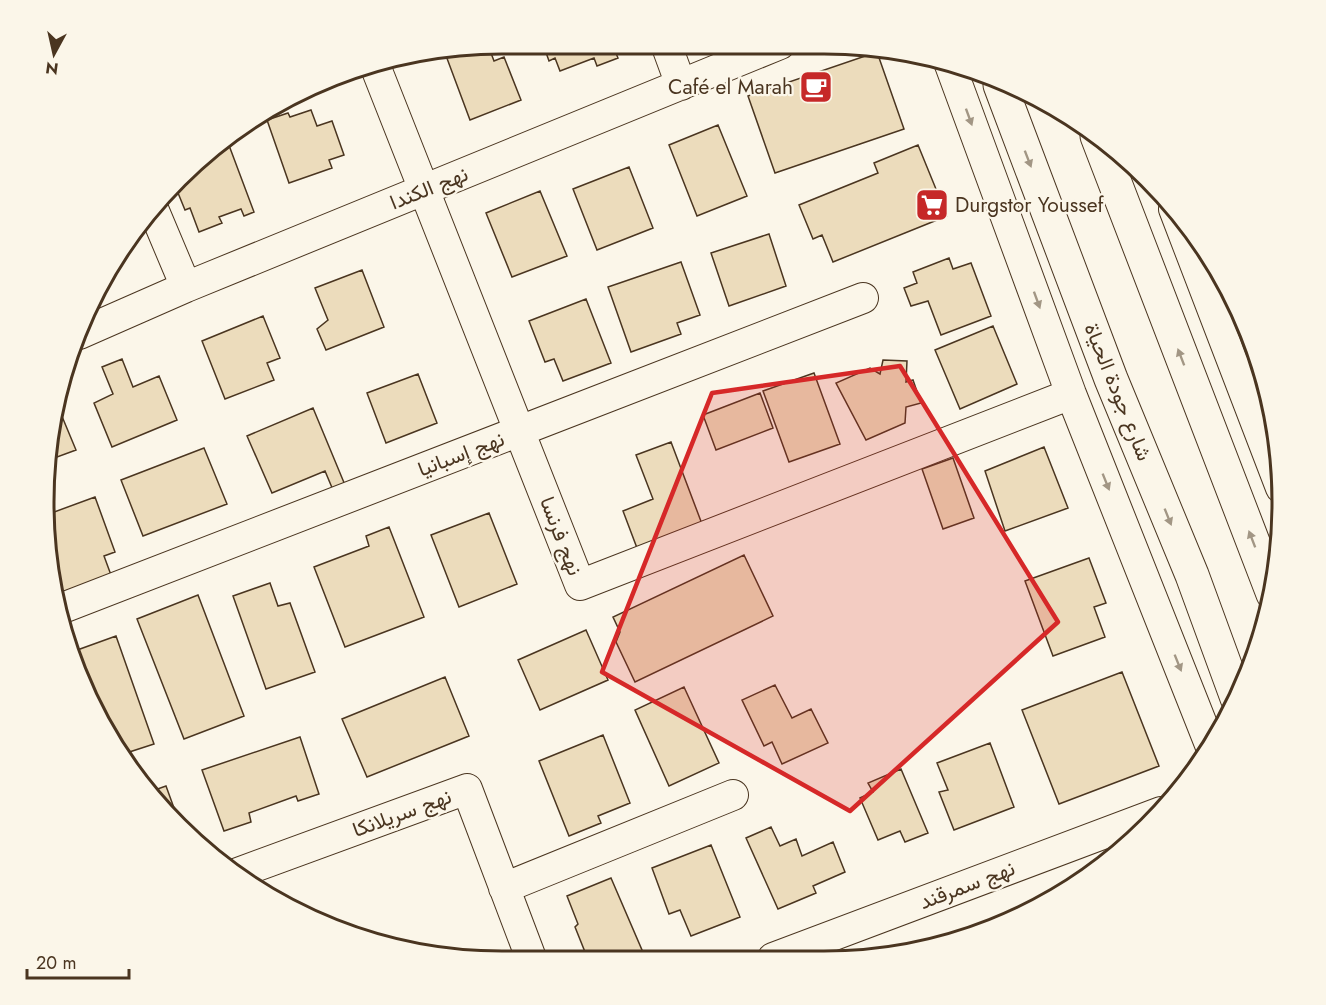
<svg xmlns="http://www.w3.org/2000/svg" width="1326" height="1005" font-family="Jost,Vazirmatn,sans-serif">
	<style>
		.building { fill: #ecdcbc; stroke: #4a3520; stroke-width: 1.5 }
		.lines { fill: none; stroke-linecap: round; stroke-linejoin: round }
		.minor-casing { stroke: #4a3520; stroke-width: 32 }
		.trunk-casing { stroke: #4a3520; stroke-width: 35 }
		.minor { stroke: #fbf6e9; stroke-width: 30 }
		.trunk { stroke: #fbf6e9; stroke-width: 33 }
		.oneway { fill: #a29684 }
		.marked { fill: #d62828; fill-opacity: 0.2; stroke: #d62828; stroke-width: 4.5; stroke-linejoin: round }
		.labels { text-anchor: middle; stroke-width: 4.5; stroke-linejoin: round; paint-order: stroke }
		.poi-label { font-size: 21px; fill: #4a3520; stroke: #fbf6e9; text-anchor: end }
		.street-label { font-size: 21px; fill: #4a3520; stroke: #fbf6e9 }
		.rim { fill: none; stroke: #4a3520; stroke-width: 3 }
	</style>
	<rect width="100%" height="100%" fill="#fbf6e9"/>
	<path class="building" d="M543 44H612L618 58 597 66 594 58 560 71 555 58 549 61Z
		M488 45 494 61 504 57 521 100 470 120 445 53 454 50Z
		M877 52 904 129 775 173 748 96Z
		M311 110 317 126 332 121 344 155 329 160 332 168 289 183 267 120 288 113 290 117Z
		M718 125 747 196 697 216 669 145Z
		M227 140 254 212 244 216 241 209 219 217 222 223 199 232 190 208 185 210 176 188 172 190 171 188 178 178Z
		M918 145 947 216 833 262 822 235 813 239 799 205 878 173 874 163Z
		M629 167 653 228 597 250 573 189Z
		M540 191 567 256 512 277 486 213Z
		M769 234 786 286 729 306 711 253Z
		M949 258 953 269 971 263 991 316 941 335 928 301 911 306 904 288 917 283 913 272Z
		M681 262 700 315 677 323 681 334 631 352 608 287Z
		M362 270 384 327 326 350 317 329 328 320 315 288Z
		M586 299 611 363 563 381 554 359 545 362 529 321Z
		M263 316 280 358 267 363 274 380 225 399 202 341Z
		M993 326 1017 384 960 409 935 350Z
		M122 359 133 387 159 376 177 420 112 447 94 403 113 394 102 367Z
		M883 360 907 361 906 382 913 380 921 403 906 407 905 423 866 440 836 383 870 368 880 374Z
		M814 373 840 444 789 462 763 391Z
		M418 374 437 423 386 443 367 393Z
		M760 393 773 428 716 450 703 415Z
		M56 402 76 450 49 460 52 413Z
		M313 408 345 485 333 490 325 471 272 493 247 436Z
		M671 442 702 524 637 548 623 511 653 499 636 455Z
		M1044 447 1068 508 1005 531 985 471Z
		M204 448 227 504 143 536 121 480Z
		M953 458 974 518 943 529 922 469Z
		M95 497 115 552 104 556 111 575 57 594 44 532 46 515Z
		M489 513 517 584 459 607 431 535Z
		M389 527 424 617 345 647 314 567 369 546 366 536Z
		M744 555 773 616 635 682 616 642 620 632 613 617Z
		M1089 558 1106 603 1094 607 1105 637 1053 656 1025 581Z
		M270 583 278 606 290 603 315 672 266 689 233 596Z
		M198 595 244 716 184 739 137 619Z
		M586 630 608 680 540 710 518 660Z
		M116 636 154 744 120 755 69 653Z
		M1122 672 1159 766 1059 804 1022 710Z
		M445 677 469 736 367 777 342 719Z
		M775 685 792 718 811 709 828 743 782 764 772 742 764 746 742 700Z
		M684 687 719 763 669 786 635 710Z
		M603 735 630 803 598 816 601 823 569 836 539 761Z
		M300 737 319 794 298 801 296 796 249 813 251 822 224 831 202 770Z
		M990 743 1014 807 954 830 939 792 948 790 937 763Z
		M901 769 928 833 905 842 900 831 878 840 860 798 873 792 868 783Z
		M166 786 182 830 149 792Z
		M771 827 780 846 796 839 802 856 833 842 845 872 813 886 816 893 778 909 746 838Z
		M711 845 740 917 691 936 680 910 669 914 652 868Z
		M611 878 645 957 643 958H585L587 957 575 927 578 924 567 896Z"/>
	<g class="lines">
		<g class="minor-casing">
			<path id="minor" d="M666 44 681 85
				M949 62 1071 394 1211 747
				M374 63 580 585 1071 394
				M1174 209 1281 488
				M154 211 186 287
				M79 334 186 287 780 44
				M60 609 863 298
				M235 874 467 789 531 958
				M504 888 733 795
				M773 958 1161 812"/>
		</g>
		<g class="trunk-casing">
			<path id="trunk" d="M1000 85 1111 379 1192 575 1237 698
				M1097 136 1273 594"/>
		</g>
		<use href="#minor" class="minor"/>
		<use href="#trunk" class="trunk"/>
	</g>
	<defs><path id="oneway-solid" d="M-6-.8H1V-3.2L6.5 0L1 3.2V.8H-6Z" transform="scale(1.5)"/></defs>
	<g class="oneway">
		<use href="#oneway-solid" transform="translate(969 117) rotate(70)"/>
		<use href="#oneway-solid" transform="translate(1028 159) rotate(69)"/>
		<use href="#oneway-solid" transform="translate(1037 300) rotate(70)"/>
		<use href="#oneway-solid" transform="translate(1181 357) rotate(-111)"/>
		<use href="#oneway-solid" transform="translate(1106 482) rotate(68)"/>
		<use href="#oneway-solid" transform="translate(1168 517) rotate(68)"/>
		<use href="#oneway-solid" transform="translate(1252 539) rotate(-111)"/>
		<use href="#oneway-solid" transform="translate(1178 663) rotate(68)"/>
	</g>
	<path class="marked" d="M900 366 1058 622 850 811 602 672 712 393Z"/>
	<defs>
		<g id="cafe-square" transform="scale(1.725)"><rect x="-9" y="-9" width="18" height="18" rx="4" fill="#c62828" stroke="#fbf6e9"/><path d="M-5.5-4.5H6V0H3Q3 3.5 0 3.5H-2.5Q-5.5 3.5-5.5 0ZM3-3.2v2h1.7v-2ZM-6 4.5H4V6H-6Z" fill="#fff"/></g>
		<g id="supermarket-square" transform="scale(1.725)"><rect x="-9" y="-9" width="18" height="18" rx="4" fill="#c62828" stroke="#fbf6e9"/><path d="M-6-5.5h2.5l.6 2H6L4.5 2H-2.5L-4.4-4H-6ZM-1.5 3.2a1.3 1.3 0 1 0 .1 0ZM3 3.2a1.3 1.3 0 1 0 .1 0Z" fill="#fff"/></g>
	</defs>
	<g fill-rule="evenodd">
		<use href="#cafe-square" x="816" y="87"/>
		<use href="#supermarket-square" x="932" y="205"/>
	</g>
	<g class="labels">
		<g class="poi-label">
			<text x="793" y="94">Café el Marah</text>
			<text x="955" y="212" text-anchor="start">Durgstor Youssef</text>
		</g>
		<g class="street-label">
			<text transform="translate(429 188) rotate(-22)" y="7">نهج الكندا</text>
			<text transform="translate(1118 392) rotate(68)" y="7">شارع جودة الحياة</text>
			<text transform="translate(461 454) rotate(-21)" y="7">نهج إسبانيا</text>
			<text transform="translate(561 536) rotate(69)" y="7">نهج فرنسا</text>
			<text transform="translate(402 813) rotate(-20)" y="7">نهج سريلانكا</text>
			<text transform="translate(967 885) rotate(-21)" y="7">نهج سمرقند</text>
		</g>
	</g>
	<path d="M0 0H1326V1005H0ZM502 54H824A448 448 0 0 1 1272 502V503A448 448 0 0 1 824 951H502A448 448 0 0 1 54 503V502A448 448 0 0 1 502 54Z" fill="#fbf6e9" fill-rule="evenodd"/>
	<path class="rim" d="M502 54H824A448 448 0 0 1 1272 502V503A448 448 0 0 1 824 951H502A448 448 0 0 1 54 503V502A448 448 0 0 1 502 54Z"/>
	<g transform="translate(54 54) rotate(188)" stroke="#fbf6e9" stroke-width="4.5" paint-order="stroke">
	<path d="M0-4.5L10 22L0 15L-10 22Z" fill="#4a3520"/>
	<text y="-9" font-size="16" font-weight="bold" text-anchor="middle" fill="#4a3520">N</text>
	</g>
	<path d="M27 969v9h102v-9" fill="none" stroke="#4a3520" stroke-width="3"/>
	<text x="36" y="969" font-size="18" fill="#4a3520" stroke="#fbf6e9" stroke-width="4.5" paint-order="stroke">20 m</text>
</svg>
